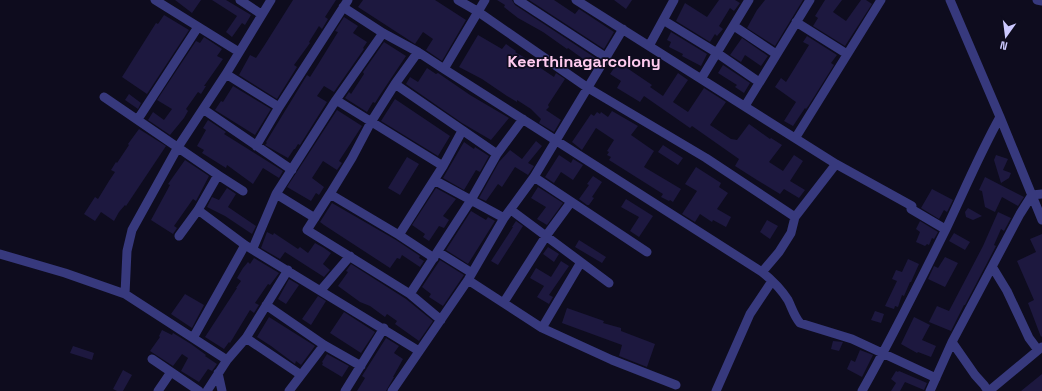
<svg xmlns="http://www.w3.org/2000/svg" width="1042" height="391" font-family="'Space Grotesk',sans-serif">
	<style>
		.building { fill: #1d183f }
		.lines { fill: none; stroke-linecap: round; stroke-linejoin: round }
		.minor { stroke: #37397d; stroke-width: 9 }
		.labels { text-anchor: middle; stroke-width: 3.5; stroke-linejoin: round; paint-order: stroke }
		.neighbourhood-label { font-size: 16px; font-weight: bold; fill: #ffcbef; stroke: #0e0c1e }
	</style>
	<rect width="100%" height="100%" fill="#0e0c1e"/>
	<path class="building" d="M175 0H201L192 13Z
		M212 0H226L251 15 245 25 242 23 232 37 226 32 237 16Z
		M293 0H336L325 17 328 19 322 29 319 26 309 42 310 43 294 65 297 67 277 99 239 75 250 55 256 58 264 46Z
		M363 0H435L466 20 442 61 426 50 433 39 423 32 415 44 358 7Z
		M497 0H512L515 5 597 59 594 62 592 60 589 63 586 61 568 48 567 49 543 32 518 18 504 7 505 5Z
		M529 0H554L575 14 579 9 614 32 604 49Z
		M614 0H632L626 9Z
		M719 0H735L740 3 734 11 730 8 719 26 723 29 717 36 715 34 710 42 676 21 685 3 707 17Z
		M765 0H803L775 46 747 28 757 10Z
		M825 0H842L833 12 846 21 861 0H866L872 4 845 46 813 26 818 18 815 16Z
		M164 15 189 30 147 94 122 77 156 23 158 24Z
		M344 17 358 26 353 33 367 42 363 48 364 49 334 92 324 86 317 96 327 102 300 145 298 144 295 149H294L288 158 265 145 267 143 266 142 307 75 310 77 317 66 338 32 335 31Z
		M671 32 707 54 701 66 682 56 683 54 669 47 671 42 667 40Z
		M478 35 502 49 506 44 516 51 515 52 539 66V67L554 77 556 73 565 79 548 105 549 107 546 110 561 120 554 132 539 123 541 119 531 109 517 100V102L507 96 482 79 459 67Z
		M807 36 837 55 831 63 834 65 809 105 806 109 805 108 793 126 784 121 796 102 775 87 781 78 786 82 809 45 803 42Z
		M204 37 222 49 217 56 223 59 204 86H206L201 94 198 92 186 109 188 111 184 118 170 135 148 120 153 112 164 120 172 109 157 100 196 41 200 43Z
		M742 38 768 56 761 66 745 55 741 62 730 55Z
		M384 42 406 56 380 95 375 103 373 102 367 112 345 98 349 92 351 94 364 74 363 72Z
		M619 61 628 67 627 68 652 85 650 87 663 96 678 73 688 80 673 102 688 112 704 88 726 102 710 125 731 139 737 140 749 124 770 139 771 138 782 145 769 162 783 171 794 155 803 161 790 181 805 190 799 198 784 189 780 194 757 180 735 166 739 159 692 126 690 128 644 96 640 102 617 88 621 81 610 74Z
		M723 65 750 83 744 93 735 87 737 85 718 73Z
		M427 68 436 74 438 73 470 95 509 118 491 140 462 123 406 84 410 77 418 82Z
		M233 86 271 109 255 135 215 110 221 101 223 102Z
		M129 94 141 103 138 109 125 100Z
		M395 99 450 136 438 156 381 121Z
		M337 110 362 126 339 161 342 163 337 170 323 161 312 178 324 187 319 195 316 193 311 201 287 187Z
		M612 111 638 126 631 135 654 151 644 167 681 189 673 202 670 200 669 201 661 197 663 194 609 160 611 157 607 155 609 152 607 151 614 140 596 128 582 150 572 142 591 114 594 116 597 112 600 114 601 112 608 117Z
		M208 120 226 132 224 134 283 171 279 178 263 168 253 184 227 165 226 168 202 153 204 150 197 146 206 130 203 128Z
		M139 129 166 146 126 206 125 205 119 212 114 221 101 212 95 221 84 214 95 197 98 199 109 181 115 172 111 170 116 162 117 163 129 145 128 144Z
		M536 141 542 146 528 163 534 166 528 175 515 167 502 187 498 184 486 201 479 198 499 162 510 150 522 159Z
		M464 142 474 149 475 147 489 156 480 172 476 170 464 190 443 178Z
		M663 145 683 158 678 165 658 152Z
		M559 155 571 163 573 159 583 165 573 180 561 172 554 183 545 177Z
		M996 155 1008 159 1003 170 1011 173 1009 178 1001 183 994 160Z
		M407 157 419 164 400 195 388 188Z
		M185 160 209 176 196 201 193 199 174 226 177 228 173 234 151 220 170 185 168 184Z
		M696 167 721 183 719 187 728 193 717 209 731 217 726 227 713 220 712 222 700 214 695 222 682 214 697 191 685 184Z
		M593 176 602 182 592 197 594 198 589 205H587L579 199 589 185 587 184Z
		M985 177 1024 197 1018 206 1002 197 995 212 985 207 982 191 979 190Z
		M538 187 563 203 547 225 537 219 546 207 531 198Z
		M227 188 236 194 228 207 256 226 252 234 225 216 207 207 212 197 219 200Z
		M436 188 456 199 443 216 449 220 444 228 439 226 429 241 423 237 425 234 412 225Z
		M932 189 953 200 947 212 944 210 939 219 921 208Z
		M626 199 653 216 639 237 630 231 639 217 621 207Z
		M332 203 396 240 420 256 419 258 424 261 420 267 402 255 400 259 397 258 390 268 324 225 320 222Z
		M968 208 982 216 973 220 966 217 965 212Z
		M471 211 486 220 488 217 495 221 468 264 446 250Z
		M998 212 1011 218 1004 231 1001 229 994 245 996 246 965 305H964L951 331 929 322 937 306 949 311 983 246Z
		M767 220 778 226 770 239 760 232Z
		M516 221 523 226 498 265 491 261 513 227H512Z
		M920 221 938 232 934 239 932 238 929 245 927 244 925 246 916 242 920 232 916 229Z
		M267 232 273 235 274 233 298 249 300 247 308 253 315 243 324 248 331 253 323 264 330 270 324 277 285 252 280 259 261 248Z
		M954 233 970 242 965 250 949 241Z
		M1042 234V336L1041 337 1028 303 1034 300 1017 261 1036 252 1030 239Z
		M579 240 606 257 602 263 575 247Z
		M548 247 559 254 554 262 543 254Z
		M945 257 958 263 945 287 928 279 934 266 938 268Z
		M254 258 279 273 270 285 268 284 255 303 259 305 254 313 250 310 230 343 229 342 224 349 205 337 237 288H236L241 281 237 278 243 268 248 262 250 264Z
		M908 259 919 264 911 282H910L904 296 902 295 898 307 895 306 894 309 885 306 897 281 892 279 896 270 902 272Z
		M440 260 464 275 443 306 429 297 431 294 422 287Z
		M561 261 569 266 549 295 553 297 549 304 537 297 544 286 530 278 536 268 551 277Z
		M351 264 406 299 433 321 419 341 395 324 397 321 387 314 385 317 370 306 360 302 338 286 348 272 346 271Z
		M289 279 299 285 286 304 278 299Z
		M185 294 204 305 192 328 171 314Z
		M318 296 326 301 311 325 302 319Z
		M567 308 604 321 603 323 621 328V331L655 344 647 367 619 356 622 345 562 323Z
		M875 311 884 314 881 323 871 320Z
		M344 312 375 332 361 353 330 333Z
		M269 317 315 346 301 365 296 361 295 364 271 346 257 337Z
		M914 317 930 325 922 340 936 346 931 357 918 352 917 353 901 344Z
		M162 330 172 335 173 333 191 344 206 355 205 356 217 364 212 371 208 369 199 382 181 371 188 358 182 354 173 366 150 351 160 337 159 336Z
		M386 338 399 346 394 353 403 359 393 377H394L386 391H357L365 378 362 376Z
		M833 341 843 342 839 351 831 349Z
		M73 346 94 353 92 360 70 353Z
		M860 350 873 355 862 377 847 369 851 360 855 362Z
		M327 354 349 366 342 377 322 365 323 363 322 362Z
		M123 370 132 375 123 391H117L113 389Z
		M896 371 898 372 899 371 927 383 924 390 905 382 900 391H891L896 383 891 379Z
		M1042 374V391H1021Z"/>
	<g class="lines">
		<path class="minor" d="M155 0 239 52
			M240 0 261 14
			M458 0 477 11 588 88 706 158 795 217
			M518 0 607 58
			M576 0 836 164 795 217 791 233 779 252 762 272
			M950 0 1000 117 1042 220
			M1037 0 1042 1
			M343 7 383 33 418 52 444 69 762 272C772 280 781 289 788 300 792 308 794 316 800 323L852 339 936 378
			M663 20 717 53 759 82
			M796 22 847 54
			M734 26 776 54
			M649 46 674 0
			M444 69 485 0
			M226 74 279 107
			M701 79 749 0
			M395 84 497 154
			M104 97 218 175 198 210 179 236
			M336 100 443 166
			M745 106 810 0
			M203 109 292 170
			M138 119 198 27
			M796 137 881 0
			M256 146 279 107 348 0
			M836 164 912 206
			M218 175 243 191
			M534 177 647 252
			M434 180 504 218
			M330 194 352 158 371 122 395 84 418 52
			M911 209 945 229
			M198 210 245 245 419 351
			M511 210 609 283
			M315 218 276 194 336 100 383 33
			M399 235 443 166 462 131
			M253 248 276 194
			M438 252 472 273
			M0 254 65 273 125 294 227 360
			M434 258 399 235 330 194 307 230 410 294 441 320
			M993 268 1007 291 1029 338 1038 350
			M468 280 542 328 612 360 676 385
			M321 290 350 256
			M125 294 127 251 132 230 178 147 226 74 271 0
			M410 294 471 200 497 154 523 119
			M504 302 546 236 571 202
			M266 305 324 345 361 366
			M542 328 581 262
			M193 338 245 245
			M246 338 301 375
			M952 342 975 375 984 385 988 391
			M152 359 199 391
			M218 373 222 391
			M158 391 171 372
			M207 391 227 360 246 338 288 270
			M289 391 324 345
			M345 391 384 328
			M392 391 468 280 504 218 534 177 623 29
			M716 391 750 314 772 281
			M862 391C892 338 919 283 946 229 964 191 980 153 1000 117
			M930 391 952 342 1020 214 1032 195 1042 194
			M989 391 1042 347"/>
	</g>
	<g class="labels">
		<g class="neighbourhood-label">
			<text x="584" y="67">Keerthinagarcolony</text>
		</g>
	</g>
	<g transform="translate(1006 36) rotate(194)" stroke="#0e0c1e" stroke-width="3" paint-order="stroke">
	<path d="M0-3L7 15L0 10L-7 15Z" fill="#ccc9ff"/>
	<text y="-6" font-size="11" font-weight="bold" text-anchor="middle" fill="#ccc9ff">N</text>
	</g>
</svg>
